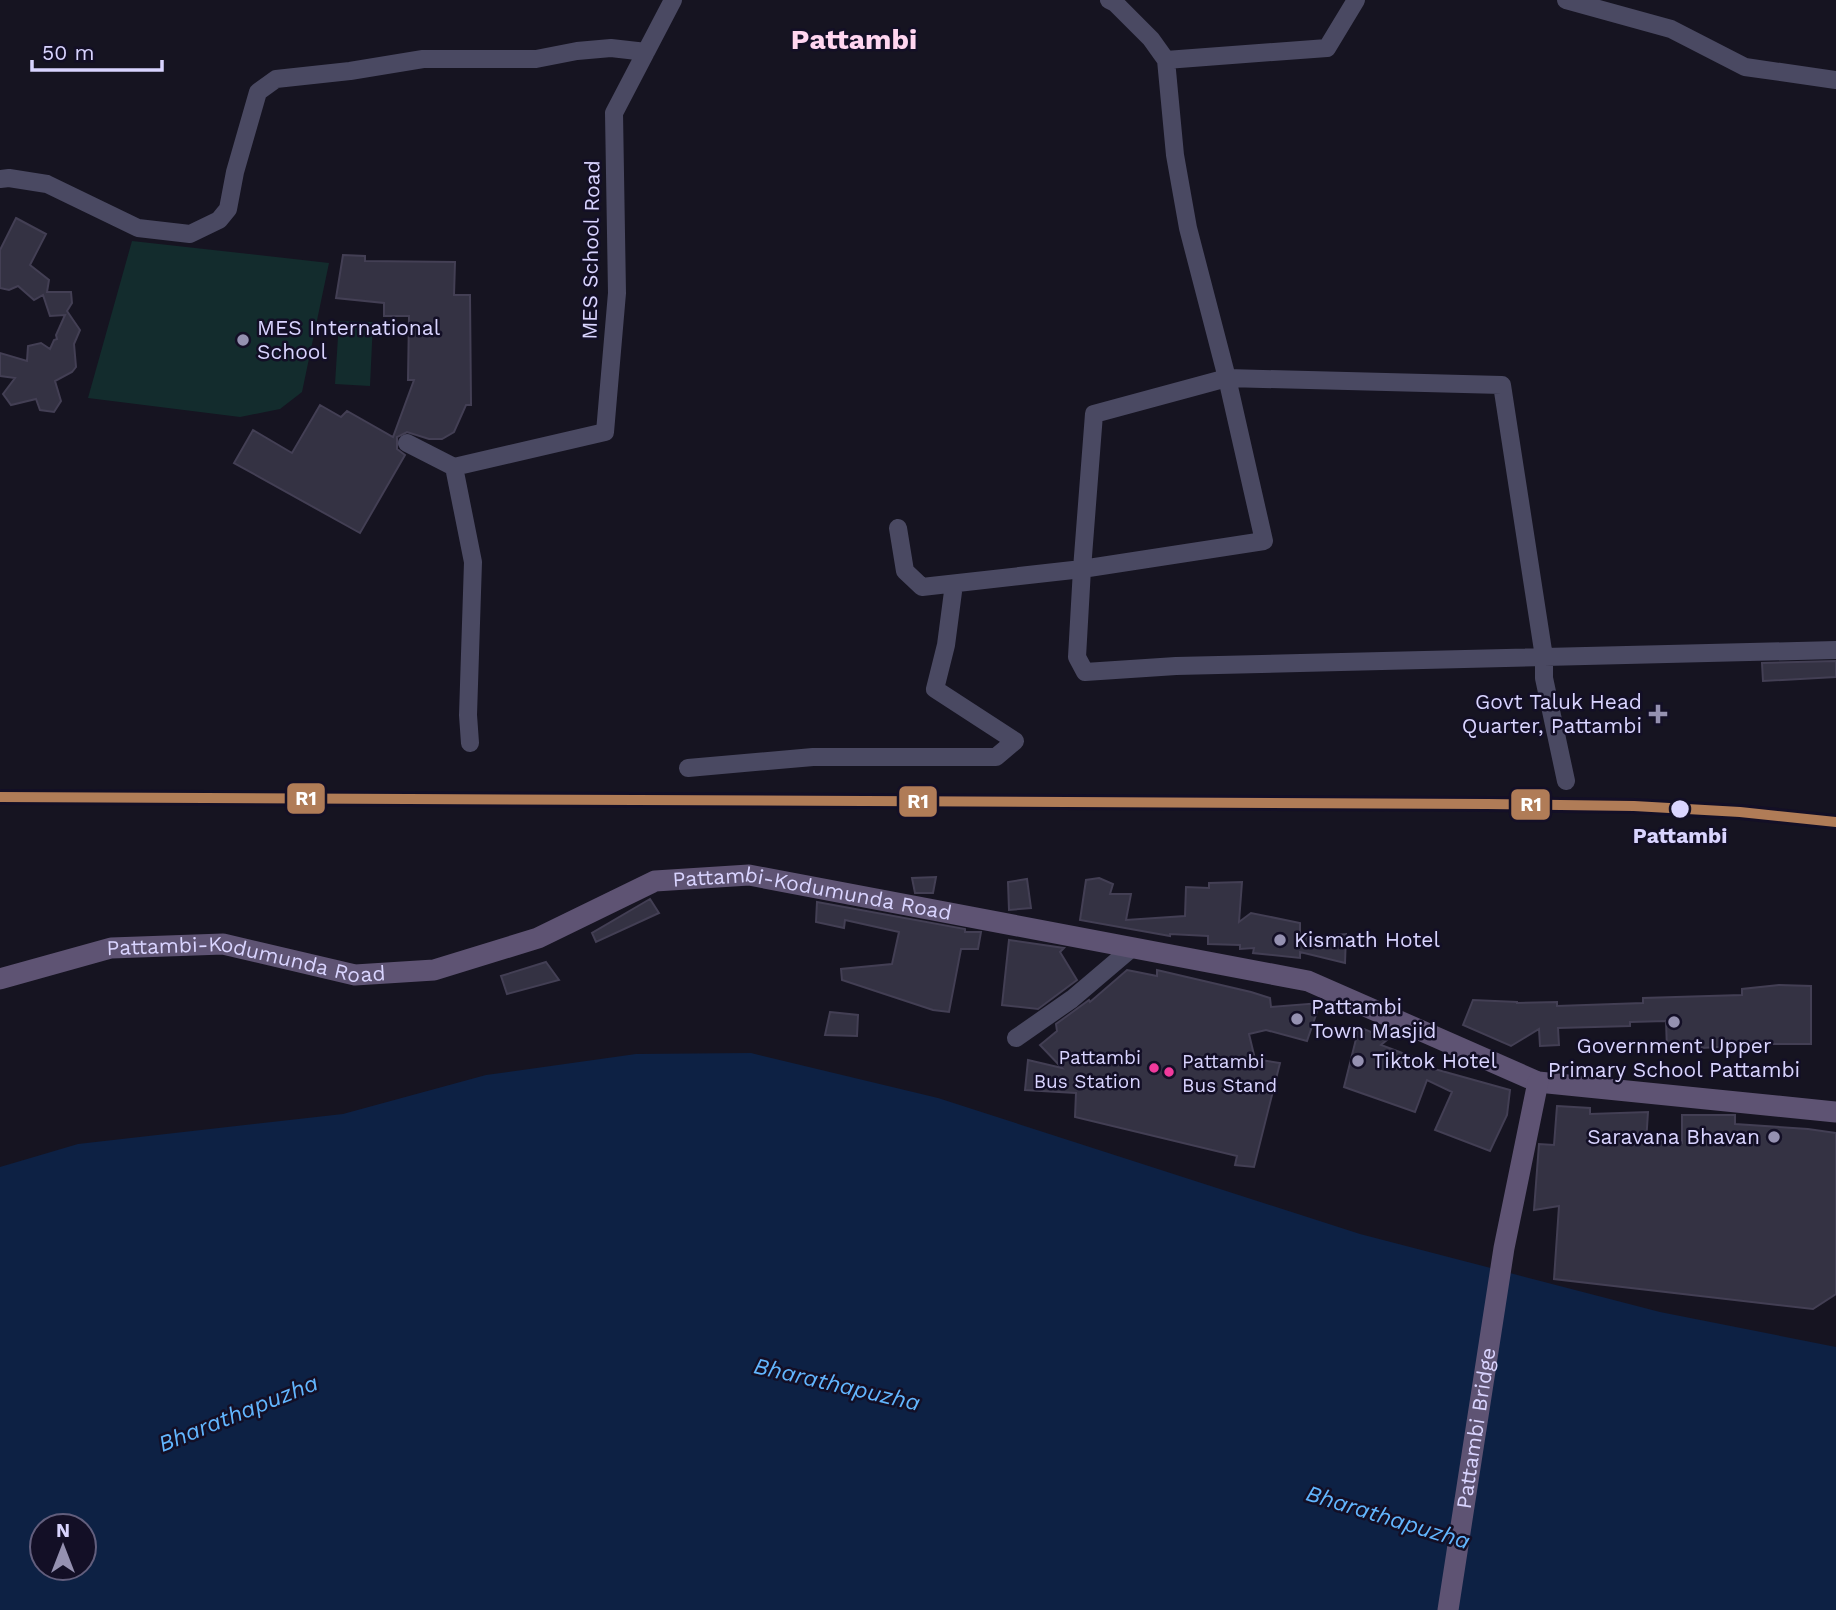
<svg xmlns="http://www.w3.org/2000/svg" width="1836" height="1610" font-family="'Work Sans',sans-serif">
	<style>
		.green { fill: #132c2d }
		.water { fill: #0d2144; fill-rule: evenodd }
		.building { fill: #343243; stroke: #433f54; stroke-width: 2 }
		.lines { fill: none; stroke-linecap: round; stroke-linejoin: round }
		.minor { stroke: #4a4962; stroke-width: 18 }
		.major { stroke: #5e5373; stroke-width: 21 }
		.rail-1-casing { stroke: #130f26; stroke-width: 16 }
		.rail-1 { stroke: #b07c57; stroke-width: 10 }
		.poi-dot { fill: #9591b1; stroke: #130f26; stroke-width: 2.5 }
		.stop-dot { fill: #d9d4ff; stroke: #130f26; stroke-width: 2.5 }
		.bus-dot { fill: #f13a9d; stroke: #130f26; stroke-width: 2.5 }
		.labels { text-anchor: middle; stroke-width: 5; stroke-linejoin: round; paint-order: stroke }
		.bus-label { font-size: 19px; fill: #d9d4ff; stroke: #130f26; text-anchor: end }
		.street-label { font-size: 21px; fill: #d9d4ff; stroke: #130f26 }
		.poi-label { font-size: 21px; fill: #d9d4ff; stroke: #130f26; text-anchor: start }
		.stop-label { font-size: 21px; font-weight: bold; fill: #d9d4ff; stroke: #130f26 }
		.water-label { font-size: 23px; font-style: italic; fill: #62b6ff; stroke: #130f26 }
		.district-label { font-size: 28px; font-weight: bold; fill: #ffd6f0; stroke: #130f26 }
		.line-badge { stroke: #130f26; stroke-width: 2.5 }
		.badge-label { font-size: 19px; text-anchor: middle; font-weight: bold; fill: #fff }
	</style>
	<rect width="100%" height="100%" fill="#161421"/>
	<path class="green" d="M132 241 329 263 302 392 280 409 240 417 88 398Z
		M339 321 373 322 370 386 335 384Z"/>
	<path class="water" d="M751 1053 938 1098 1360 1234 1660 1312 1836 1347V1610H0V1167L78 1144 343 1114 486 1075 636 1054ZM42 1526H84V1568H42Z"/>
	<path class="building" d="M16 218 46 234 30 265 49 280 47 292H71L72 303 67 311 80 330 74 344 76 367 72 372 55 381 61 401 54 412 40 410 36 399 11 405 3 394 15 378 0 376V353L27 361 28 346 41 343 50 349 54 340 57 339 56 335 65 315 50 316 43 295 34 300 18 286 9 290 0 288V250Z
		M343 255 365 256V261L455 262 454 295H470L471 405H466L454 432 442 439H429L407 432 397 437V449L405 455 360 533 234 463 253 430 292 453 320 405 341 417 347 411 393 437 414 380H408L409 316H384V303L336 298Z
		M1836 661V677L1763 681 1762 663Z
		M936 877 933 893H915L912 878Z
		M1099 878 1113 884 1110 894H1131L1126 920 1185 916 1186 887 1209 888V883L1242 882 1239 922 1251 913 1300 923V938L1346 934 1345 963 1300 952V958L1253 953 1254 948 1240 949V945L1208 944V936L1170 934V936L1080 920 1086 880Z
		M1027 879 1031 908 1009 910 1008 882Z
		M650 899 659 913 596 942 592 933Z
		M817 902 965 929V932H981L978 949H961L949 1012 933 1010 842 980 841 969 892 964 899 932 845 920 844 928 816 922Z
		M1009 940 1064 948 1060 952 1077 980 1038 1009 1002 1005Z
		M546 962 559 980 507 994 501 976Z
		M1127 970 1157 976V970L1251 992 1270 998 1271 1007 1320 1003 1307 1041 1266 1030 1249 1034 1255 1059 1280 1063 1254 1167 1235 1165 1237 1156 1075 1117 1076 1093 1025 1090 1028 1060 1062 1068 1040 1045 1057 1031 1056 1024 1089 1000 1090 1002Z
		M1779 985 1811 986V1044H1771L1667 1050 1666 1021 1630 1022V1026L1558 1028 1559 1045 1540 1046 1539 1029 1511 1046 1463 1025 1473 1000 1517 1002V1003L1557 1002V1006L1643 1003V998L1742 995V989Z
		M830 1012 858 1015 857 1036 825 1035Z
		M1359 1027 1388 1039 1381 1045 1432 1064 1431 1068 1510 1090 1507 1115 1490 1151 1435 1130 1452 1092 1427 1080 1415 1112 1344 1087Z
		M1557 1106 1590 1108V1114L1648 1112 1646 1143 1665 1141 1682 1143V1115H1735V1124L1808 1129 1836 1133V1294L1813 1309 1554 1279 1559 1206 1534 1210 1539 1144 1554 1145Z"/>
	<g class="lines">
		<path class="minor" d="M1109 0 1115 3 1151 39 1166 60 1175 155 1188 228 1227 378 1264 541 1082 569 1094 414 1227 378 1502 385 1544 657V678L1566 781
			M1566 0 1671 29 1745 67 1836 80
			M1166 60 1327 48 1356 0
			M0 179 9 178 47 184 138 228 190 234 219 220 228 209 235 172 258 92 276 79 350 71 423 59H536L577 51 611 48 646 52
			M407 443 454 467 605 432 617 293 614 113 673 0
			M454 467 473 562 468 715 470 743
			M898 528 905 571 922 587 1082 569 1077 657 1085 672 1176 666 1836 650
			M688 768 813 757H996L1015 741 935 689 946 645 954 584
			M1016 1038 1072 999 1132 948"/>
		<g class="major">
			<path id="s1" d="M0 979 111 948 223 944 355 975 434 970 538 938 655 881 749 875 1308 981 1538 1082 1836 1112"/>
			<path id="s2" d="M1448 1610 1504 1248 1538 1082"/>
		</g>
		<g class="rail-1-casing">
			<path id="rail-1" d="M0 797 1487 804 1634 806 1740 812 1836 822"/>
		</g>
		<use href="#rail-1" class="rail-1"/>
	</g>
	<g class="poi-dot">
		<circle cx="243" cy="340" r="7"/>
		<path d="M1654.5 703.5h7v7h7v7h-7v7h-7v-7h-7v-7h7z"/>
		<circle cx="1280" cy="940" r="7"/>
		<circle cx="1297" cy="1019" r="7"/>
		<circle cx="1674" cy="1022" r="7"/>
		<circle cx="1358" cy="1061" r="7"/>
		<circle cx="1774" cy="1137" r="7"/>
	</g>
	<circle class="stop-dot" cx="1680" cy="809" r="10"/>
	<g class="bus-dot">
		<circle cx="1154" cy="1068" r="6"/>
		<circle cx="1169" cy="1072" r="6"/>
	</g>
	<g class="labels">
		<g class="bus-label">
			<text x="1141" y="1064">Pattambi<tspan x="1141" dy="24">Bus Station</tspan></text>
			<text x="1182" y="1068" text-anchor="start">Pattambi<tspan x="1182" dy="24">Bus Stand</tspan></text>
		</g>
		<g class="street-label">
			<text transform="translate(591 250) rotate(-89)" y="7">MES School Road</text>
			<text dy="7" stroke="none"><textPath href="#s1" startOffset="840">Pattambi-Kodumunda Road</textPath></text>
			<text dy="7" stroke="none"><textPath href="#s1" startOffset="252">Pattambi-Kodumunda Road</textPath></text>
			<text dy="7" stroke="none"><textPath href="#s2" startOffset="184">Pattambi Bridge</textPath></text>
		</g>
		<g class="poi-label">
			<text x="257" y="335">MES International<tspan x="257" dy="24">School</tspan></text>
			<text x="1642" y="709" text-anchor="end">Govt Taluk Head<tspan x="1642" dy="24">Quarter, Pattambi</tspan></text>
			<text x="1294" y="947">Kismath Hotel</text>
			<text x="1311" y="1014">Pattambi<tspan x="1311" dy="24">Town Masjid</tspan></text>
			<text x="1674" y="1053" text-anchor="middle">Government Upper<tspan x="1674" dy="24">Primary School Pattambi</tspan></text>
			<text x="1372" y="1068">Tiktok Hotel</text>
			<text x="1760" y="1144" text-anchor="end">Saravana Bhavan</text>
		</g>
		<g class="stop-label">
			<text x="1680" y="843">Pattambi</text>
		</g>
		<g class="water-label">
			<text transform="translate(837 1384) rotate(13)" y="8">Bharathapuzha</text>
			<text transform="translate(238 1413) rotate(-22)" y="8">Bharathapuzha</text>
			<text transform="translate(1388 1517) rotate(17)" y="8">Bharathapuzha</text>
		</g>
		<g class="district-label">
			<text x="854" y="49">Pattambi</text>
		</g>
	</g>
	<g class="line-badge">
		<rect x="286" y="782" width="40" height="33" rx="7" fill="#b07c57"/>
		<rect x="898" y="785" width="40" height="33" rx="7" fill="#b07c57"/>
		<rect x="1510" y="788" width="41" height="33" rx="7" fill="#b07c57"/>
	</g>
	<g class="badge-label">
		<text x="306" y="805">R1</text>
		<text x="918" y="808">R1</text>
		<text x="1531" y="811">R1</text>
	</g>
	<g transform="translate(63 1547)"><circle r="33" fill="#130f26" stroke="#625e7d" stroke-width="2"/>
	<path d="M0-5L12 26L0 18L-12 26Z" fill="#9591b1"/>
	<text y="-10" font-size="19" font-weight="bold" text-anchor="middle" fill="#d9d4ff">N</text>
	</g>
	<path d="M32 60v10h130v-10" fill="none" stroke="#d9d4ff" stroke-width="3.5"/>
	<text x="42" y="60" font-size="21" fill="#d9d4ff" stroke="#130f26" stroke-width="5" paint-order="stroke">50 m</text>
</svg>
